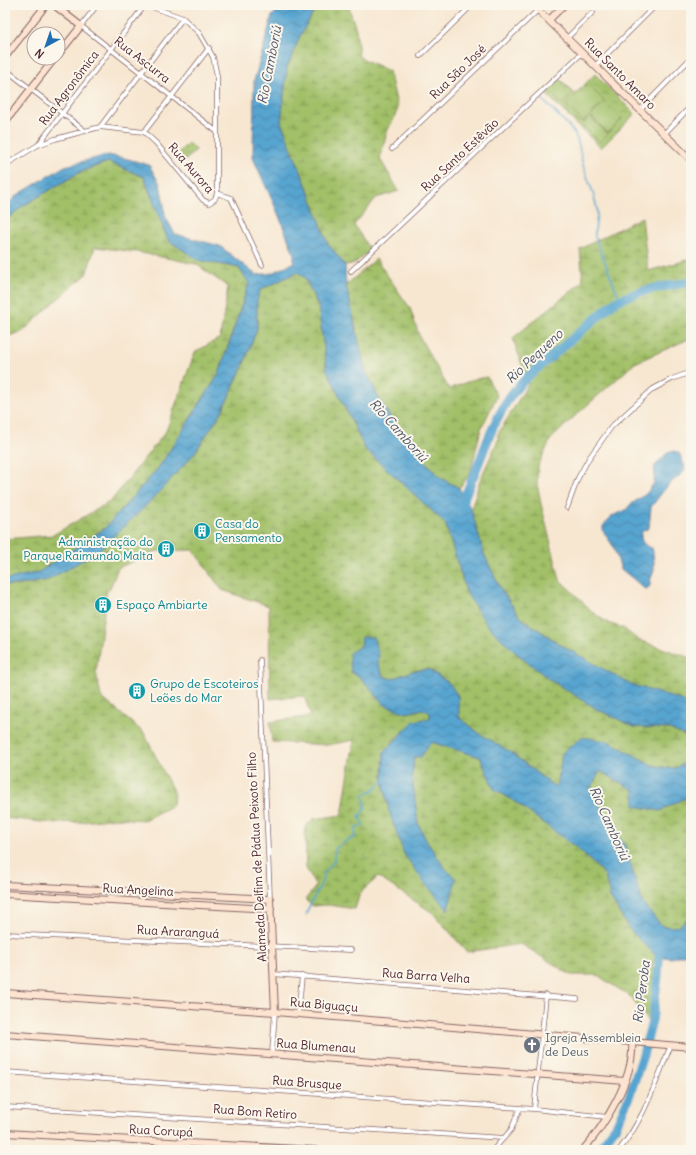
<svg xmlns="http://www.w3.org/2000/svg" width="696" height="1155" font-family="Delius,sans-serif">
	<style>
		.grass { fill: url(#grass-tufts); stroke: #76704a }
		.wetland { fill: url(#wetland-marsh); stroke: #76704a }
		.park { fill: url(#park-crowns); stroke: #76704a }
		.pitch { fill: #a1c068; stroke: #76704a }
		.water { fill: url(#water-waves); stroke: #50627e }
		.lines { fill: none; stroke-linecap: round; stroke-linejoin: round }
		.stream { stroke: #57a4d0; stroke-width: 1.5 }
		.river { stroke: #57a4d0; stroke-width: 9 }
		.street-casing { stroke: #876565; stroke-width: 5.5 }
		.secondary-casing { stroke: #876565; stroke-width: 8 }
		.street { stroke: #fff; stroke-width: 4 }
		.secondary { stroke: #fde4d1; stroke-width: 6 }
		.labels { text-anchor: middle; stroke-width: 4; stroke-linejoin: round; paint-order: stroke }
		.street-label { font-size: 12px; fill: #4a1f2b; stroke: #fbf7ec }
		.culture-label { font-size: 12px; fill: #0d838f; stroke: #fbf7ec; text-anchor: start }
		.worship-label { font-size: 12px; fill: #5b616d; stroke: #fbf7ec; text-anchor: start }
		.water-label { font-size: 13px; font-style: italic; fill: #4f546d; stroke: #fbf7ec }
	</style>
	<defs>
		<pattern id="grass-tufts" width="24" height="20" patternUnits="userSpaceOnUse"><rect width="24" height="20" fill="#a1c068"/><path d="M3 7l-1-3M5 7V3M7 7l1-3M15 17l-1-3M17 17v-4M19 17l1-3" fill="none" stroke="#859b56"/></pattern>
		<pattern id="wetland-marsh" width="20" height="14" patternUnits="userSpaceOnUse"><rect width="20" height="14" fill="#a1c068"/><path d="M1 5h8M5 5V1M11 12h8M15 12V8" fill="none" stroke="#859b56"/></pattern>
		<pattern id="park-crowns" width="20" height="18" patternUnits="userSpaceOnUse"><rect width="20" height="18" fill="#a1c068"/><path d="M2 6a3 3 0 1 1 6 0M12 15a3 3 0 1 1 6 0" fill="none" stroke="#859b56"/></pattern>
		<pattern id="water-waves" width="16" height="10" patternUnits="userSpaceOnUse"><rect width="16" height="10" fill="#57a4d0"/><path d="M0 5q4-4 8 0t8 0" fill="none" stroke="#4a85a9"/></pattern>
	</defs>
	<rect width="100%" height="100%" fill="#fbf7ec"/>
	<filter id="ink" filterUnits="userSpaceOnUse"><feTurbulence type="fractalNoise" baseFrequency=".025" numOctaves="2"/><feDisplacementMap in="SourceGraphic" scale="8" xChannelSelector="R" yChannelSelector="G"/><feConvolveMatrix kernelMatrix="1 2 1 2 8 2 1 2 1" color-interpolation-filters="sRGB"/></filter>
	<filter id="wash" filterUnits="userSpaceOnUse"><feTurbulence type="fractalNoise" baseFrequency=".012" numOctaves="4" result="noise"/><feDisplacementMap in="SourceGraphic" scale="16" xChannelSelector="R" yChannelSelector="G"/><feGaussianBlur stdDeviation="0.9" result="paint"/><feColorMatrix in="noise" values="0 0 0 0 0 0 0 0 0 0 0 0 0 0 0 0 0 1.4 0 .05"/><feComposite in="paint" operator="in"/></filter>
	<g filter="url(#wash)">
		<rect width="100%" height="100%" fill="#f7e7d1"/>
		<path class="grass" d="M188 143 196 150 184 162 177 154Z"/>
		<path class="wetland" d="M317 5H348L356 29 359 57 389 71 398 109 387 132 380 159 399 191 376 198 354 225 370 250 354 264 345 265 328 244 313 202 281 122 287 68 300 36 315 10Z
			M108 162 144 177 168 240 198 260 239 268 249 282 219 374 159 467 105 528 39 572 5 580V539L53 535 111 501 166 431 195 352 220 338 228 287 196 264 137 252 95 247 86 275 60 297 22 332 5 337V221L23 206 80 172Z
			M642 217 648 271 691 259V338L635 363 575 416 551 439 538 466 537 483 541 504 560 580 594 613 608 623 623 628 638 640 691 658V706L681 700 630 685 561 645 521 618 500 588 484 554 471 509 480 480 499 438 497 436 528 384 513 338 583 281 580 249Z
			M376 259 410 308 420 338 449 389 475 379 487 377 497 396 481 429 470 474 459 488 439 477 400 433 379 399 365 369 346 285Z
			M298 272 305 278 318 306 327 370 365 449 445 523 467 594 516 653 549 679 597 709 634 727 670 729 691 739V760L673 769 652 765 608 741 562 753 558 783 555 787 510 752 480 734 459 717 458 696 449 683 429 669 413 671 391 679 383 676 378 663 379 655 361 646 351 672 360 677 385 705 407 713 422 709 430 712V718L401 733 384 752 383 780 389 811 456 879 445 868 427 842 418 823 412 777 414 756 421 757 431 742 480 757 494 789 511 799 577 848 605 875 610 897 629 929 656 956 652 966 657 971 648 1021 630 996 597 975H571L521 944 467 952 433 913 378 877 360 893 355 909 328 905 313 906 305 900 316 886 306 868 305 827 313 819 342 815 354 740 328 745 272 742 270 722 311 716 304 696 270 699 269 606 222 590 193 550 157 551 118 568 110 588 107 590 96 672 101 697 144 733 174 793 173 805 144 820 116 818 83 822 51 823 5 818V585H20L48 580 194 454 221 413 243 366 257 329V301L260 290Z
			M600 771 634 790 660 811 691 795V915L678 927 662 926 643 904 625 846 590 790Z"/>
		<path class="park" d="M595 74 635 114 601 148 544 92 559 78 575 94Z"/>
		<path class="pitch" d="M559 79 573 93 563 104 548 90Z
			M587 84 604 101 583 122 566 105Z
			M605 102 622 119 608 133 591 116Z
			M590 117 608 134 600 142 582 125Z"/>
		<path class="water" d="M283 5H317L315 10 300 36 287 68 281 122 313 202 328 244 345 265 346 285 365 369 379 399 400 433 439 477 459 488 471 509 484 554 500 588 521 618 561 645 630 684 681 700 691 706V739L670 729 634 727 597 709 549 679 516 653 487 625 467 594 445 523 365 449 327 370 318 306 305 278 298 272 260 290 257 301V329L243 366 221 413 194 454 148 504 97 552 48 580 20 585H5V580L39 572 105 528 159 467 219 374 249 283 239 268 198 260 168 240 144 177 108 162 80 172 23 206 5 221V208L16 196 65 166 108 155 128 159 149 165 160 184 164 204 165 216 175 234 220 246 256 275 272 273 294 262V254L277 211 253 158 254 81 272 16Z
			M675 451 679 453 684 464 685 468 684 472 669 484 651 507 649 528 641 532C640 541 644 546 652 548 654 555 654 563 654 569 653 575 649 580 650 586L647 589 643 588 638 583 621 569 613 546 603 531V526L612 516 626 510 630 505 646 494 654 483 655 466 667 453Z
			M362 637H373L379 655 378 663 383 676 391 679 413 671 428 669 449 683 458 696 459 717 480 734 510 752 555 787 558 783 562 753 582 737 608 741 652 765 673 769 691 760V795L660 811 635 806 634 790 600 771 590 790 625 846 643 904 662 926 678 927 691 915V952L672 958 656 956 629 929 610 897 605 875 577 848 511 799 494 789 480 757 431 742 421 757H414L412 777 418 823 427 842 445 868 456 879 448 910 424 882 404 854 389 811 383 780 384 752 414 721 430 718V712L422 709 407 713 385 705 360 677 351 672 349 653 361 646Z"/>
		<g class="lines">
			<path class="stream" d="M542 99C552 110 565 120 574 133 580 142 580 155 583 165 588 180 595 194 597 210 598 219 594 228 595 237L618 295 619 300
				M306 915 309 907 321 884 325 871 334 861V855L336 848 344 842 351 839 356 836 355 830 357 827 364 826 359 816 365 809V802L363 795 373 790 384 780"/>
			<path class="river" d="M461 507C465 494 471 483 476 470 490 435 498 407 525 379L615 302C641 289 663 287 691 282
				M598 1150 616 1126 629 1097 643 1055 652 1021 658 976 660 945"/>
		</g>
	</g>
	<g filter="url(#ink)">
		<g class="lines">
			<g class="street-casing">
				<path id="street" d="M97 5 81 26 216 131
					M567 38 593 12
					M420 56 472 5
					M595 66 656 5
					M5 69 85 131
					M640 110 691 58
					M100 127 183 18
					M144 132 209 48
					M664 134 691 106
					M38 145 145 5
					M392 149 538 10
					M5 165 38 145 55 139 100 127 144 132 156 143 203 200 209 203 215 199 217 193V76L213 57 199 33 183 18 146 5
					M217 193 231 198 262 265
					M351 271 582 53
					M567 508 578 478 589 458 612 426 653 389 672 379 691 372
					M260 660 270 899
					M5 934 351 950
					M273 974 577 999
					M298 1014 302 976
					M272 1054 275 1012
					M5 1072 534 1109 607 1117
					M5 1107 504 1138
					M534 1109 546 995
					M493 1150 511 1130 520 1108
					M619 1150C644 1120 656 1081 671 1045"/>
			</g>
			<g class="secondary-casing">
				<path id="secondary" d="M54 5 81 26 58 55
					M533 5 691 160
					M549 20 564 5
					M5 57 46 5
					M5 122 55 58
					M5 885 270 899 275 1012
					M5 894 271 909
					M5 993 275 1012 691 1047
					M5 1034 625 1081
					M5 1133 315 1150
					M583 1150C605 1125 635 1077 632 1042"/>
			</g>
			<use href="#street" class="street"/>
			<use href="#secondary" class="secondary"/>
		</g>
	</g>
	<defs>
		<g id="building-disc" transform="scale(0.9)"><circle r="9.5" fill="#0f9aa8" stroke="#fbf7ec"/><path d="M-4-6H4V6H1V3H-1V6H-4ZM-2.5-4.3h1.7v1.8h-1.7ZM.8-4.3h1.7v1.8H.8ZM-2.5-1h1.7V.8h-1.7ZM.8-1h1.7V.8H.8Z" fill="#fff"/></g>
		<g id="church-disc" transform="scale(0.9)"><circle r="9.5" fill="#6b7280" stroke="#fbf7ec"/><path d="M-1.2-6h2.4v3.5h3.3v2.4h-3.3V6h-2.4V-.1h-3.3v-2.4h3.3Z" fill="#fff"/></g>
	</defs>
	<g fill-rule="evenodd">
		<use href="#building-disc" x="202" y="531"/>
		<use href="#building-disc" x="166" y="549"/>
		<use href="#building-disc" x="103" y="605"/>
		<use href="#building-disc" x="137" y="691"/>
		<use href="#church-disc" x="532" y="1045"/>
	</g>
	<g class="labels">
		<g class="street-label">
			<text transform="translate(142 60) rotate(38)" y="4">Rua Ascurra</text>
			<text transform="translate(458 72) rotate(-44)" y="4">Rua São José</text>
			<text transform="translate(620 74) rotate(45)" y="4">Rua Santo Amaro</text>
			<text transform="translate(69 88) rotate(-53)" y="4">Rua Agronômica</text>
			<text transform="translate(460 155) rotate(-43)" y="4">Rua Santo Estêvão</text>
			<text transform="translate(191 168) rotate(49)" y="4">Rua Aurora</text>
			<text transform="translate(257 857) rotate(-93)" y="4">Alameda Delfim de Pádua Peixoto Filho</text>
			<text transform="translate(138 890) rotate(3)" y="4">Rua Angelina</text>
			<text transform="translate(178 932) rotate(3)" y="4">Rua Araranguá</text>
			<text transform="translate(426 976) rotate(4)" y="4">Rua Barra Velha</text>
			<text transform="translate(324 1005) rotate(5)" y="4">Rua Biguaçu</text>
			<text transform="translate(316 1046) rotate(4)" y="4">Rua Blumenau</text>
			<text transform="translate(307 1083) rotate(4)" y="4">Rua Brusque</text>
			<text transform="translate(255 1112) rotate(4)" y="4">Rua Bom Retiro</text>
			<text transform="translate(161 1131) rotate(3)" y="4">Rua Corupá</text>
		</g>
		<g class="culture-label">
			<text x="215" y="528">Casa do<tspan x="215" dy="14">Pensamento</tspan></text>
			<text x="153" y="546" text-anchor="end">Administração do<tspan x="153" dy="14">Parque Raimundo Malta</tspan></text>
			<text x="116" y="609">Espaço Ambiarte</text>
			<text x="150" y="688">Grupo de Escoteiros<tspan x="150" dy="14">Leões do Mar</tspan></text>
		</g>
		<g class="worship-label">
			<text x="545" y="1042">Igreja Assembleia<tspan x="545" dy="14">de Deus</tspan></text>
		</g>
		<g class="water-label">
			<text transform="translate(269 65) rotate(-79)" y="5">Rio Camboriú</text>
			<text transform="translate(534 356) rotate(-43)" y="5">Rio Pequeno</text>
			<text transform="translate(399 430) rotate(48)" y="5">Rio Camboriú</text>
			<text transform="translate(610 823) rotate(66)" y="5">Rio Camboriú</text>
			<text transform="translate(641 992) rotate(-83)" y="5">Rio Peroba</text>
		</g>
	</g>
	<rect width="696" height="1155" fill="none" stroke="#fbf7ec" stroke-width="20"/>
	<g transform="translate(46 46) rotate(220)"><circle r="19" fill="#fbf7ec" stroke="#b4a19f"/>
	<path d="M0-3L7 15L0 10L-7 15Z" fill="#1f6fb2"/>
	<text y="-6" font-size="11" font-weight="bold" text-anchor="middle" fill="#4a1f2b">N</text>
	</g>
</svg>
